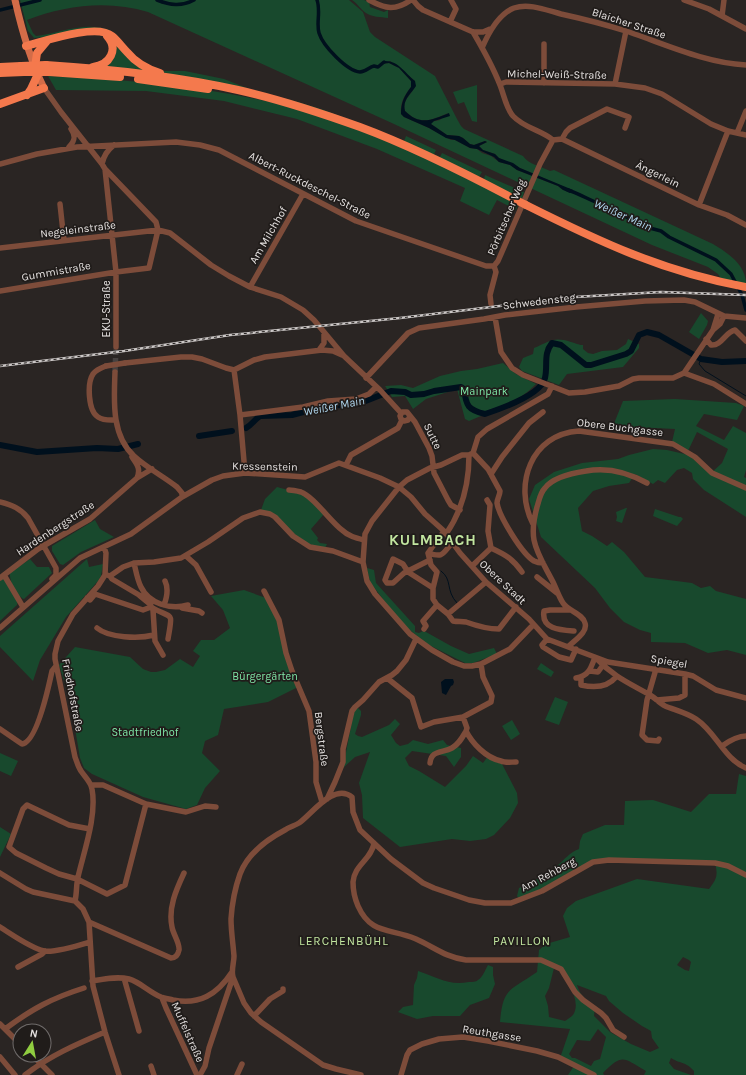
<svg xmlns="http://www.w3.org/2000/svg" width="746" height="1075" font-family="Karla,sans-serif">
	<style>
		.green { fill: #18492d; fill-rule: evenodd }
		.water { fill: #00101d }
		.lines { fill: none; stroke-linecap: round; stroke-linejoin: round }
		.stream { stroke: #00101d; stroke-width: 1 }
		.canal { stroke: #00101d; stroke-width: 3.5 }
		.river { stroke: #00101d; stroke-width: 6 }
		.minor-tunnel { stroke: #464140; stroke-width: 5.5; stroke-dasharray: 5.5 3; stroke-linecap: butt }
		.minor { stroke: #7d4c3a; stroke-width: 5.5 }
		.major { stroke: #d36c48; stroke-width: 7 }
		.highway { stroke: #f4794d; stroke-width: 8 }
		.rail-casing { stroke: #cbc7c6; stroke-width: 2.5 }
		.rail { stroke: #201c1a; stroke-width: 1; stroke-dasharray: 3; stroke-linecap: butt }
		.minor-bridge { stroke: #7d4c3a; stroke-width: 5.5 }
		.highway-bridge { stroke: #f4794d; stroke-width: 8 }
		.labels { text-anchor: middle; stroke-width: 3.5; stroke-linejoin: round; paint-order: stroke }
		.street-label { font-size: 11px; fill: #e6e2e1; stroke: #201c1a }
		.park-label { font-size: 11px; fill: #7fe7a7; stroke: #201c1a }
		.water-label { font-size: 12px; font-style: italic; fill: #b1d8f0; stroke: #201c1a }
		.neighbourhood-label { font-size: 12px; letter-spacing: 1px; fill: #c2e6a0; stroke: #201c1a }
		.district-label { font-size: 15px; font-weight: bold; letter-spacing: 1px; fill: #c2e6a0; stroke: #201c1a }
	</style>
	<rect width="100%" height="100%" fill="#2a2523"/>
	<path class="green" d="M20 0H349L363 12 370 32 375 37 435 76 457 119 461 126 464 129 523 156C528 164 542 167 550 171L554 170 713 244C728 253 746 265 746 284L722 280 718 274 708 267 652 245 394 124 148 12C109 0 65 5 27 20L33 33 36 36C60 33 85 21 109 30L135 57 153 67 163 71H185L224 79 252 90 298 102 324 110 404 141 406 136 436 150 434 154 440 157 442 153 482 172 479 177 484 179 485 175 524 192 522 199 360 125 158 71 143 64 109 32 34 38 28 31ZM390 61 415 81C415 84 415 88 413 90 409 97 402 101 405 111 420 126 432 120 448 113L440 120 431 122V124L447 135 459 136 463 138 470 144 474 145 485 141 487 142 479 146 483 150 495 154 499 158 520 168 569 189 563 190 558 186 517 170 510 165 499 162 491 156 482 153 477 149 470 148 455 140H451L429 128 404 117 401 114C400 103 404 96 411 87V81L399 68 389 63 381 64Z
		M352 0H364L369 2 370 7 384 12 388 10V18C381 17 371 17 366 13 361 10 358 4 352 0Z
		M114 43 154 73 102 67Z
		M48 76C142 80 241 89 331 119 396 141 457 173 518 204L516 210 497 200 489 215 460 201 465 188 377 149 297 119 224 101 146 91 56 90Z
		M477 85V122L472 121 464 102 458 104 453 92Z
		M701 313 708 321 707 325 699 339 689 332Z
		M628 339 639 344V348L623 367 567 374 559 385 522 371 519 367 523 358 533 354 534 348C549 342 553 336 571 342 576 343 578 345 583 345V349L588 353 593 354 602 351 617 350 626 344Z
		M503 363 516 374 536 384C518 403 492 411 469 421L465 419 457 389 426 399 413 409 405 396 392 397 385 386 401 385 413 388 440 376 461 371 477 369Z
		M675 399 736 403 744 406 737 420 704 414 696 426 724 440 733 426 746 433V470L744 477 746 478V517L704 490 693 479 692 473 684 468 677 470 665 483 658 480 653 484 635 474 629 483 609 486 593 491 578 508 582 531 592 536 607 546 612 542 624 552 645 577 692 583 701 588 710 586 716 591 746 599V655L727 650 708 653 685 643 651 642V633L640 630 624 622 610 608 595 588 541 537 529 499 535 485 554 472 582 463 618 459 629 455 653 449 667 450 689 455 710 474 722 463 728 449 697 432 688 451 672 442 675 429 613 426 623 401Z
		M277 487 303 494 324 514 311 529 318 538 317 540 320 543 327 544 325 548 316 547 293 536 271 513 261 510 265 499Z
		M626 508H627L622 523 616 521 617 517 616 512Z
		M655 509 679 517H681L683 519 677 526 653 516Z
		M95 520 100 529 114 537 81 552 63 565 60 564 52 551V546Z
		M30 559 37 567H49L52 573 24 599C17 596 9 581 10 573Z
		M87 559 89 567 103 564 101 576 98 581 66 617 40 660 33 681 0 647V636Z
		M367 568 374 570 376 583 415 626V632L419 633 423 631 426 632 451 646 469 654 494 648 497 654 473 663H465L429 645 407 628 398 619 370 582Z
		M4 577 18 601 17 605 0 621V580Z
		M244 590 266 598 278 622 298 687 268 702 224 709 218 735 205 741 202 753 220 771 205 788 197 805 186 809 143 797 92 774 84 768 80 758 70 699 59 665 75 647 130 657 143 669 151 672H156L165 670 180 659 193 667 200 656 193 651 201 640H214L230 628 223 610 211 596Z
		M541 663 554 672 551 677 537 669Z
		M555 697 568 702 559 725 545 720Z
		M357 707 361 711V715L355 734 358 736 362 737 389 725 395 719 400 724 391 735 396 743 400 746 408 744 413 740 428 744 443 740 447 745 461 748V757L454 767 446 756 412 751 405 758 409 766 419 771 445 787 466 766 473 756 483 763 488 756 501 762 517 793 518 803 510 818 494 835 486 839 470 841 452 839 400 847 363 818 362 795 359 783 370 752 355 757 343 768 354 711Z
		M512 720 520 734 511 740 502 726Z
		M0 753 18 761 11 776 0 771Z
		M739 774 746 776V1075H694V1071C685 1061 680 1064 671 1058L669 1063 674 1069 691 1075H644L646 1071C623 1058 623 1053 603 1073L604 1075H568L574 1066 565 1061H559L570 1029 500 1022C503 987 510 991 537 972L539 950 546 944 570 937 563 916 567 908 576 901 637 879 709 889C717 879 718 875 715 863L593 862 520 900 517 896 519 888C532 883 545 875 557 866 565 859 569 853 579 849L580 841 583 834 605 825H624L625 801 653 800 691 812 709 794H736ZM683 957 689 960 691 962 689 971 685 970 677 965ZM554 968 560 970C567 982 582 1001 573 1015 571 1017 568 1019 565 1021L549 1017 548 1006 545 996 549 988ZM577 985 606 996 609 1001 623 1013 642 1026 651 1031 652 1038 659 1048 650 1052 631 1044 610 1032 594 1016 595 1006C586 1000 580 996 577 985ZM598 1029 606 1037 600 1059 594 1061 591 1066 575 1058H572L569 1054 577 1040 590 1041Z
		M0 827 11 834 0 857Z
		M488 965 493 967V975L495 984 489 998 470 1005 460 1016H433L417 1019 398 1012 403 1007 413 1005 414 985 417 978 418 971C437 977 448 986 469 982 472 982 476 982 478 980 483 977 485 970 488 965Z"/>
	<path class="water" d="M384 61C398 60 405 73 415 81L416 86C411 94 402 100 405 111 420 126 432 120 449 113L450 116 434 121 431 124 447 135 459 136 463 138 470 144 474 145 485 141 487 142 479 146 483 150 495 154 499 158 513 163 520 168 573 190 570 193 563 190 558 186 517 170 510 165 499 162 494 157 477 149 470 148 455 140 446 138 429 128 404 117 401 114C401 103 404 96 411 87V81L399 68 389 63 380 64Z
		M445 679H453L454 682 453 685 451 686 446 695 442 693 441 682Z"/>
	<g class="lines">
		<path class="stream" d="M701 359 699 364 705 371 746 396
			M441 571C453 580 445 590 457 603"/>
		<path class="canal" d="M157 0C170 5 181 7 194 0
			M317 0C321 11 316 23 319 33 323 46 347 71 360 72 366 72 369 67 374 66L378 67 384 62
			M0 10 40 0
			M568 190C580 194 591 201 603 205L646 227 661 231 669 237 716 260 731 274 742 295 746 310"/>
		<path class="river" d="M246 428C252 425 254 420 260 416L292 415 326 406 358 404 391 391 405 392 411 395 424 394 434 391 461 387 464 389C466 406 468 410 485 414 500 409 541 395 545 378 548 365 543 354 552 343L561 345 586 365H591L626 354 631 351 639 335 647 332 659 335 701 359 722 362 746 361
			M199 436 232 431
			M0 445 37 452 97 448 118 449 138 444"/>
		<path class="minor-tunnel" d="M115 372 116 347"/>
		<path class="minor" d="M369 0C386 9 395 11 411 0
			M413 0 418 6 423 10 473 32
			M684 0 709 9 746 29
			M722 16 724 0
			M450 22 456 9 451 0
			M473 32C483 49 493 67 500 85 504 95 506 108 513 116 524 128 541 130 553 140L562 139 699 205 727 215 746 225
			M473 32H483L490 29
			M544 44V83
			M482 48C488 34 498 14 514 8 529 3 546 10 561 14 584 19 607 25 629 32 667 45 706 63 746 65
			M500 84 506 82 615 84 645 88 662 94 711 124 728 131 746 135
			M615 84 626 31
			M44 88 61 112 102 164 105 169 116 272V347
			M737 133 746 111
			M562 139 566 132 570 128 607 109 629 117 625 128
			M69 147C75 141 76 136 71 129
			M0 164 37 154 77 147 176 142 200 145 219 150 356 221 486 266H494
			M102 164C104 155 107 151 114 145
			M60 204 64 241
			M699 205 728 131
			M0 248 158 230 170 233 211 265 229 276 250 287 281 297 303 310 314 320 344 356 380 390 401 413
			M494 266 498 261 540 164 553 140
			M250 287 303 194
			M0 291 116 272 149 268 158 230 156 222 105 169
			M491 304 490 295 496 272 494 266
			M495 317 501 352 512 368 523 375 569 393 585 392 619 386 633 379 639 378H673L684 373 713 330 718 314
			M713 330 720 324 724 316
			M706 339 711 345C722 346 725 332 735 330L746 341
			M319 350 324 343V334
			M125 363 181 357H192L202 359 226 368 234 370 254 360 265 357 322 350 333 351 342 355
			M106 366C101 368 97 369 93 374 87 383 88 411 98 417 104 421 110 420 116 420
			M234 370 240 415 245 473
			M115 372C114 400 111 435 134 456 147 468 163 476 177 487L182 493V497
			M684 373 714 384 746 404
			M366 378 408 333 419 328 484 319 505 315 576 307 645 301 684 300 695 302 724 316 746 318
			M240 415 303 407 328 401 356 399 369 394 376 387
			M410 416 408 420 404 421 401 419 400 416 402 412H407L415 422 429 448 432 456 434 473 448 500 451 505 460 510
			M473 453 469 455H462L441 465 430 468 407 480 399 487 372 521 365 534 363 562 367 581 375 594 410 634 432 650 453 662 464 666H472L481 664 510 649 533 625
			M473 453 488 469 500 491C500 495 497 499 497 503 499 516 522 554 534 561 536 562 540 563 543 563
			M473 453 478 437 487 429 548 394 552 386
			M132 457C137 464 141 469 137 478
			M346 465 351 455 398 428 402 420
			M491 474 502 457 529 423 543 412
			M289 490C293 490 297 491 301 492 313 496 331 522 342 530 348 536 356 538 364 540
			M487 500 490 505 488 531 491 548
			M0 502C12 505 20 508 28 518L56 568V575L52 579
			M533 524C513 485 531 434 579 431L673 444 695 457 712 473 746 488
			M444 531 428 553 431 565 437 572 433 588V599L437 605 448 614 453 621C458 622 462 621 466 622 477 626 487 629 499 629L516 607
			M446 534C462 511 469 482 469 455
			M491 548C506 555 513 559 522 572
			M428 553C444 558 442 554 452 543
			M186 556 196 565 211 592
			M430 560 404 573 393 583H387L385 580 393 559 403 564 408 572 433 588
			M134 563C136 571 137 579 141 587 149 604 171 610 188 605
			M472 566 491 548
			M4 575 23 607
			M107 575 110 576 112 579 139 595 150 604 153 610 155 641 163 655
			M110 576 123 567 134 563 154 562 181 558 208 542 243 518 260 512 270 514 275 517 293 536 310 547 333 551 363 562
			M537 577 557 593
			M0 578 38 549 90 519 137 478 152 469
			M264 591 279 620 286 653 292 671 309 711 316 762V782L322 802
			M87 598 90 600 95 594 143 610 151 607C173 620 173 609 168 639
			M164 605C167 597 169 589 165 581
			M182 608 199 611 202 613
			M570 610H550L544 611C541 629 560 630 574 631
			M448 614 486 582
			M0 628 80 558 131 534 182 497 212 480 223 476 245 473 305 477 339 463 380 478 399 487 411 497 425 514 444 531 460 553 486 582 529 619 547 639 608 662 685 674 693 676 716 690 746 698
			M97 628C109 638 139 639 154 635
			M424 629 426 626 423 621 437 605
			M547 639 542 645 543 647 559 657 571 660 576 649
			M569 646C575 640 588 632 585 623 583 614 568 611 563 603 559 597 556 588 553 582 546 568 537 555 534 540 532 529 534 518 537 507 539 501 540 493 545 488 553 477 573 473 586 471 607 467 629 473 647 483
			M597 659C614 677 629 683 650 695 655 698 660 703 665 706 675 710 687 713 696 719 716 732 724 759 746 768
			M656 669 647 700 642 735 647 740 658 741 659 739
			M590 671 598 672 603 665
			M581 677V685C594 688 607 688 616 677
			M387 678 412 698 421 727 434 722 463 717 491 702 492 696 483 677 481 664
			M576 678C589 676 591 668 595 657
			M657 700 679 698 685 695V674
			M463 717 467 728 466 731C472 743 486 758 501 761 505 763 511 762 516 762
			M0 729 19 742 22 744C37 742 49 685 52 671L56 666
			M722 746C729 741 737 736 746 736
			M430 763C431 750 443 753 452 748 459 744 462 738 466 731
			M91 785H103L146 804 186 812 205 806 216 807
			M327 799 335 782 343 762V749L352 711 355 707 363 700 379 682 392 675 397 671 406 660 416 639
			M90 829 69 825 27 805 23 809 9 847 16 853 46 868 59 874 77 879 107 894 125 885 146 804
			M374 843C372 859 354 865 353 882 353 889 355 899 358 906 371 935 390 928 416 939 434 947 445 957 466 960H541L561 969 575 992 583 1000 601 1013 606 1018 613 1030 624 1037
			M0 873 26 889 33 892 75 901 83 909 89 922 93 986 105 1032 119 1075
			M75 901C77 893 76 885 78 877 84 851 97 816 92 789 91 782 85 777 81 771 78 767 77 762 75 757L55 659V654L58 641 73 614 98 586 105 575 106 553 104 547
			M89 922 171 958C176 958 178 955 179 950 180 943 173 934 172 927 168 908 176 890 184 873
			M0 927C13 935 29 947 44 951 54 953 80 945 90 942
			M18 967 42 954 45 951
			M233 977 244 1003 251 1013 261 1022 323 1065 336 1069 361 1075
			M124 978 139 1031
			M92 981C104 979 117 976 129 979 140 982 149 992 161 997 164 998 169 999 173 1000 199 1005 217 995 232 972
			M162 998 166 1008 197 1075
			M254 1016 270 999 283 991V989
			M0 1024 20 1044
			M5 1029C32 1009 52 998 84 988
			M32 1055 52 1075
			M0 1057 15 1075
			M151 1066 154 1075
			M25 1075C49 1056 77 1044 105 1032
			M200 1075 205 1066 209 1048 233 977C231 970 234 963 234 956 233 943 231 931 231 919 232 904 235 888 240 874 248 853 266 840 285 830 289 827 294 826 299 823 311 815 334 782 352 797L353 812 360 830 391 859 423 883 434 888 469 900 485 903H511L542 891 593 862 609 860 715 863 728 866 746 875
			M237 1075 242 1064
			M401 1075 407 1055 410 1050 422 1044 439 1039 463 1037 488 1041 537 1051 558 1057 594 1075"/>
		<path class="major" d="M15 0C22 31 30 60 44 88"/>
		<path class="highway" d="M26 46C45 41 97 23 112 36 118 41 122 47 127 52 136 63 147 69 160 73
			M46 65C110 69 175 76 238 90 278 99 321 113 360 127 414 147 467 174 518 201
			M0 67 21 66
			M35 67 37 53 47 41
			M93 67C110 65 119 49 107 36
			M49 72 120 77
			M0 73 24 72
			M138 79 208 89
			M27 95 31 89 38 74
			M0 104 44 88
			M526 205C600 242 664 272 746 287"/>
		<g class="rail-casing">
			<path id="rail" d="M0 366 124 351 230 335 400 318 575 297 661 292 746 295"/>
		</g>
		<use href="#rail" class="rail"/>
		<path class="minor-bridge" d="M106 366 125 363"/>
		<path class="highway-bridge" d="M21 66 46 65
			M24 72H49
			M518 201 526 205"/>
	</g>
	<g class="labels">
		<g class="street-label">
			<text transform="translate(629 23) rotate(18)" y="4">Blaicher Straße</text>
			<text transform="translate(557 74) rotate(1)" y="4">Michel-Weiß-Straße</text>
			<text transform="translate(658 174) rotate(26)" y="4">Ängerlein</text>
			<text transform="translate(310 185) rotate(27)" y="4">Albert-Ruckdeschel-Straße</text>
			<text transform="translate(506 217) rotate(-67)" y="4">Pörbitscher Weg</text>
			<text transform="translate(78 229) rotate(-7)" y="4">Negeleinstraße</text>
			<text transform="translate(268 235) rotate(-60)" y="4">Am Milchhof</text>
			<text transform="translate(56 271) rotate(-10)" y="4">Gummistraße</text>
			<text transform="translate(539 301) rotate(-7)" y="4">Schwedensteg</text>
			<text transform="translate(106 309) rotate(-90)" y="4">EKU-Straße</text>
			<text transform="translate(620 427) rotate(7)" y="4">Obere Buchgasse</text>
			<text transform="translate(433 436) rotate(64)" y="4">Sutte</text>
			<text transform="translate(265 466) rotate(1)" y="4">Kressenstein</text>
			<text transform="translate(55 528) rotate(-33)" y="4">Hardenbergstraße</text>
			<text transform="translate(503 582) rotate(43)" y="4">Obere Stadt</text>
			<text transform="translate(669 661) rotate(10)" y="4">Spiegel</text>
			<text transform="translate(73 695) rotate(79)" y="4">Friedhofstraße</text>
			<text transform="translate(322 739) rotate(83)" y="4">Bergstraße</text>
			<text transform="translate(548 874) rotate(-28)" y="4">Am Rehberg</text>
			<text transform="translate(188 1032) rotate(66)" y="4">Muffelstraße</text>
			<text transform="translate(492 1033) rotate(9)" y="4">Reuthgasse</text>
		</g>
		<g class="park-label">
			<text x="484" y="395">Mainpark</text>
			<text x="265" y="680">Bürgergärten</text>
			<text x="145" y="736">Stadtfriedhof</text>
		</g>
		<g class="water-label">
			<text transform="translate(623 215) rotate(24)" y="4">Weißer Main</text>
			<text transform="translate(334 406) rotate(-11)" y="4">Weißer Main</text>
		</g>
		<g class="neighbourhood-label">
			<text x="344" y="945">LERCHENBÜHL</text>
			<text x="522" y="945">PAVILLON</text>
		</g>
		<g class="district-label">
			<text x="433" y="545">KULMBACH</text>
		</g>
	</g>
	<g transform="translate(32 1043) rotate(11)"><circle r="19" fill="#201c1a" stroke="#6f6b6a"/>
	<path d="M0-3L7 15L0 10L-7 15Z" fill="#90cd40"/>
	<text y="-6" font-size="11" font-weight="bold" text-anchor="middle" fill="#e6e2e1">N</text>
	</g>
</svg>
